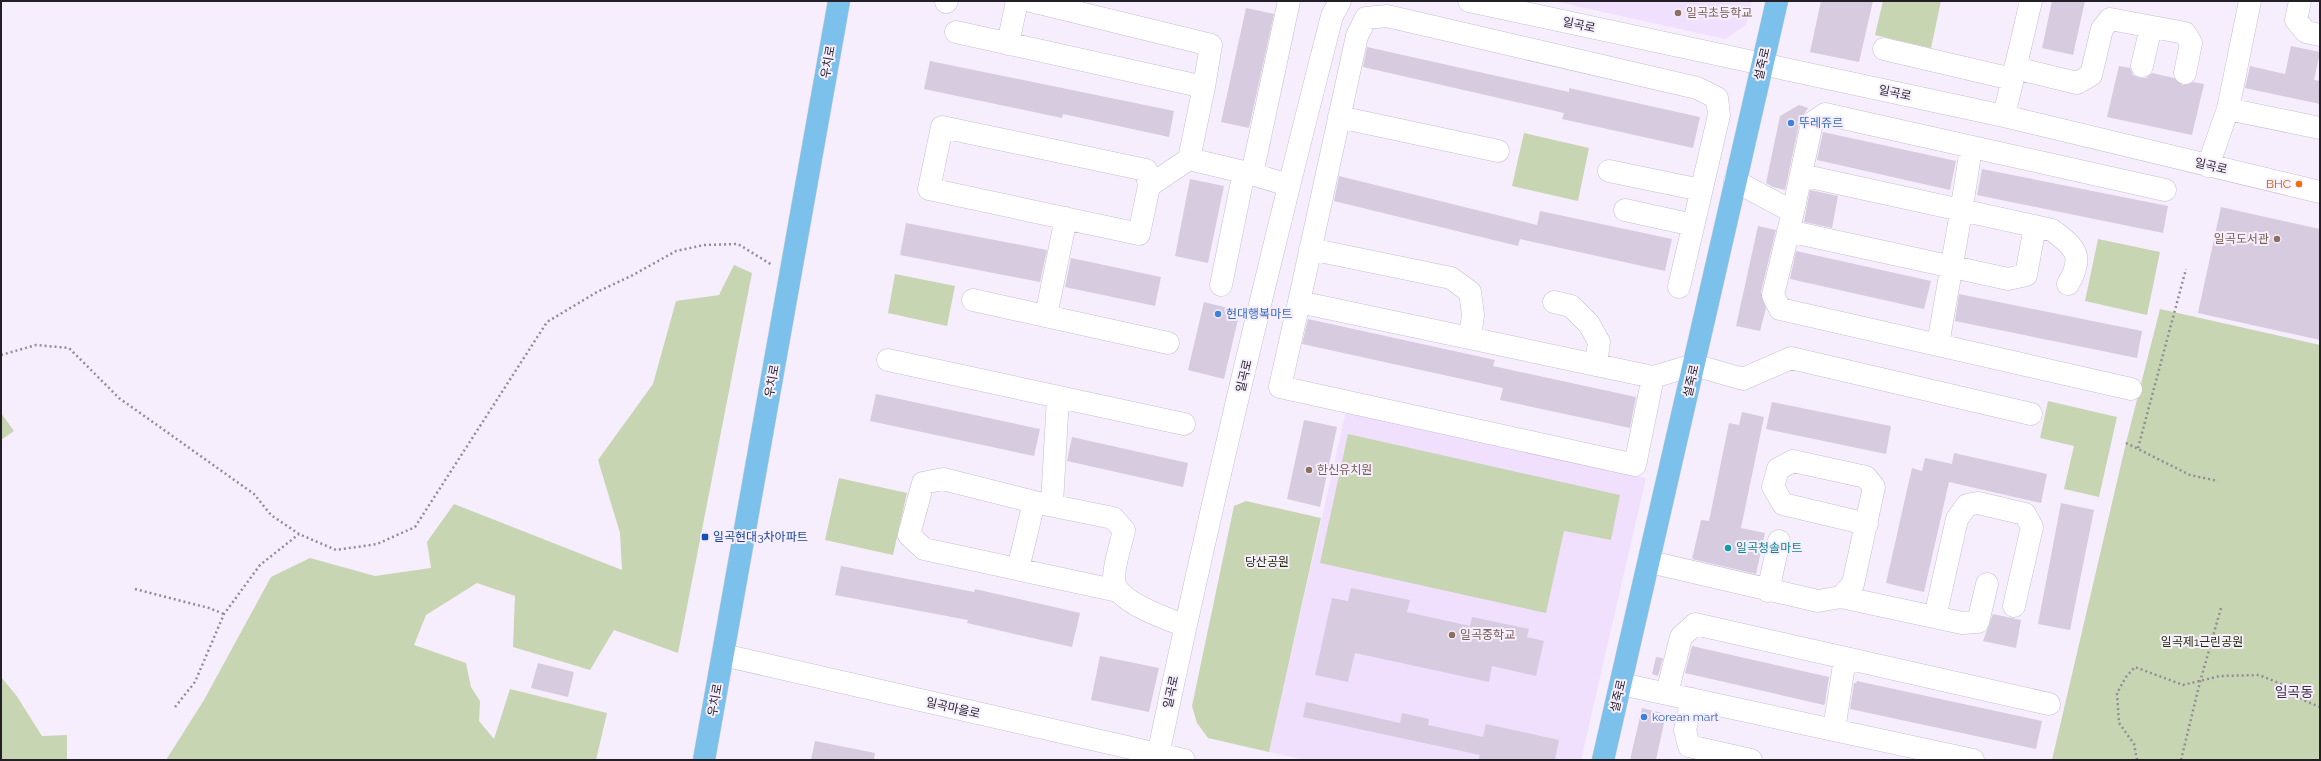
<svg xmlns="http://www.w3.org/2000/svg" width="2321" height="761" font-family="Raleway,'Noto Sans KR',sans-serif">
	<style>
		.built { fill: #f1e0fd }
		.green { fill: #c8d5b2 }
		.building { fill: #d7cbe0 }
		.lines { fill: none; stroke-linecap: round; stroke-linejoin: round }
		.minor-casing { stroke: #c8bcd2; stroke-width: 23 }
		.major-casing { stroke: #d3d2d4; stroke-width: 23 }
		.path { stroke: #928c97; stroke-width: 2.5; stroke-dasharray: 2 3; stroke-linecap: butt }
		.minor { stroke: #fff; stroke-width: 22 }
		.major { stroke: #7cc1eb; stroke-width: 22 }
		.education-dot { fill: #8d6e63; stroke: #f6eefc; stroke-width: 1.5 }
		.shop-dot { fill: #3f7fe0; stroke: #f6eefc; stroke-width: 1.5 }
		.food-dot { fill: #e8710a; stroke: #f6eefc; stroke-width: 1.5 }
		.transit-dot { fill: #1a4fb4; stroke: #f6eefc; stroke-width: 1.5 }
		.culture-dot { fill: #0f9aa8; stroke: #f6eefc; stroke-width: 1.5 }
		.labels { text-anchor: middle; stroke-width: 4; stroke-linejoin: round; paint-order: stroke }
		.education-label { font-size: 12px; fill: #785e54; stroke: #f6eefc; text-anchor: start }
		.street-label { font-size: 12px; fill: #231f27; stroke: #f6eefc }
		.shop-label { font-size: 12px; fill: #366cbe; stroke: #f6eefc; text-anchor: start }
		.food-label { font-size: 12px; fill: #c56008; stroke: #f6eefc; text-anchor: end }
		.transit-label { font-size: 12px; fill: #164399; stroke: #f6eefc; text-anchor: start }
		.culture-label { font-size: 12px; fill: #0d838f; stroke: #f6eefc; text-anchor: start }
		.park-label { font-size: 12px; fill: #232e05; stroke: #f6eefc }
		.quarter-label { font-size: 14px; fill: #3e3445; stroke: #f6eefc }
	</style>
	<rect width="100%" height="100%" fill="#f6eefc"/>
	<path class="built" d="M1553 1H1752L1746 25 1725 39Z
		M1346 411 1646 478 1581 760H1305L1269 752Z"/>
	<path class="green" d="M1883 1H1941L1931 48 1875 35Z
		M1524 133 1589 148 1578 201 1512 186Z
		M2098 239 2160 252 2147 315 2085 301Z
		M734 265 752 273 678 653 614 630 590 670 513 647 515 596 477 583 426 615 414 645 466 663 471 687 480 701 479 721 494 739 510 689 607 713 596 760H166L204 700 271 577 310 558 375 576 431 568 427 542 454 504 622 570 620 533 598 460 653 384 676 301 719 295Z
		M895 274 955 286 947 326 888 313Z
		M2160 309 2320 345V760H2052L2126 443Z
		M2048 401 2117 417 2099 497 2064 489 2074 446 2040 438Z
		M1 413 14 431 1 440Z
		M1348 434 1620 495 1611 540 1564 531 1546 613 1320 563Z
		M839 478 907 493 893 555 825 540Z
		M1246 501 1321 518 1269 752 1208 738 1197 723 1192 706 1234 506Z
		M1 677 16 695 42 736 67 735V760H1Z"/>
	<path class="building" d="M1821 1H1873L1859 62 1810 52Z
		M2052 1H2085L2073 55 2042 48Z
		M1246 8 1274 14 1249 128 1221 122Z
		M2291 46 2320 52 2314 80 2320 81V104L2245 88 2250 66 2285 74Z
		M1367 47 1569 92V88L1700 117 1693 148 1562 119 1564 113 1363 67Z
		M930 61 1174 111 1169 137 1063 114 1062 118 924 89Z
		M2119 66 2130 68 2133 75 2140 78H2146L2152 73 2174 78 2182 85 2193 82 2204 84 2192 135 2107 117Z
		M1799 105 1808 108 1800 120 1785 190 1773 187 1766 183 1780 116Z
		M1823 132 1956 161 1950 190 1817 160Z
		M1982 169 2168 206 2163 233 1977 195Z
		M1339 176 1537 225 1540 211 1672 239 1665 271 1520 239 1518 246 1334 201Z
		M1190 179 1224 186 1208 263 1175 256Z
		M1810 190 1838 196 1832 228 1804 222Z
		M2221 207 2320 229V340L2198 313Z
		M906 223 1047 250 1040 282 900 255Z
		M1758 226 1776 230 1761 292 1766 308 1760 331 1736 326Z
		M1796 251 1931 281 1924 309 1790 279Z
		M1071 258 1161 277 1155 306 1065 287Z
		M1959 294 2142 331 2137 358 1955 321Z
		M1204 302 1240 311 1224 379 1188 370Z
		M1308 319 1495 360 1493 366 1636 397 1630 428 1500 400 1503 388 1302 344Z
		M876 394 1040 429 1034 456 870 421Z
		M1772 402 1891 426 1886 454 1766 429Z
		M1742 412 1764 417 1741 528 1765 533 1756 574 1692 559 1701 520 1709 521 1729 423 1739 425Z
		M1304 420 1337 427 1320 507 1287 499Z
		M1072 437 1188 463 1183 487 1067 461Z
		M1954 453 2047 474 2041 503 1949 482 1924 592 1886 583 1912 468 1922 471 1925 458 1952 464Z
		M2061 503 2094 510 2070 630 2038 624Z
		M841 566 974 592 975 589 1080 613 1072 647 967 623 968 620 835 595Z
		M1351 588 1410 600 1407 612 1470 626 1472 617 1529 629 1527 637 1544 641 1536 676 1492 666 1489 682 1355 653 1348 682 1315 675 1332 598 1348 601Z
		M1993 614 2021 620 2016 648 1983 641Z
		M1692 646 1829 677 1825 703 1824 705 1685 673Z
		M1100 656 1159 668 1149 712 1091 700Z
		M1656 657 1663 658 1658 676 1652 674Z
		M538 663 574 672 568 697 531 688Z
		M1857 681 2042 721 2036 749 1850 709 1854 683H1856Z
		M1306 702 1400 723 1402 713 1429 719 1428 725 1483 737 1486 724 1559 740 1555 760H1478L1480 755 1303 717Z
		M1642 708 1666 714 1656 760H1630Z
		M815 741 875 753 874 760H811Z"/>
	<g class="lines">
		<g class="minor-casing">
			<path id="minor" d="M1031 1 1211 45 1204 87
				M1469 1 2004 116 2320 192
				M2300 1 2296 20 2306 32 2320 35
				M946 2 947 1
				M956 32 1204 87 1189 159 1252 174 1288 185
				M1008 44 1017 1
				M1884 49 2012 79
				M2142 66 2151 27
				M2015 68 2077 83 2091 75 2102 29 2110 19 2185 33 2191 43 2185 73
				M2228 109 2320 128
				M2004 116 2031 1
				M1339 117 1498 151
				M2208 166 2228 109 2250 1
				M1609 171 1701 190
				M1252 174 1289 1
				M1801 175 2052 230C2075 247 2085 256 2068 284
				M1735 181 1793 212 1812 123 1825 114 2165 190
				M1149 186 1146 170 942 127 929 189 1139 234 1149 186 1189 159
				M1625 210 1693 225
				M1793 212 1773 295 1780 309 2131 389
				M1788 231 2008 279 2026 275 2035 226
				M1310 249 1451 278 1470 292 1473 315 1470 338
				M1221 285 1244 172
				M973 300 1168 343
				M1299 302 1357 36 1366 18 1387 16 1697 88 1717 98 1719 115 1679 287
				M1554 302 1571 306 1589 324 1599 342 1596 365
				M1046 316 1066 218
				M1938 345C1949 279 1962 213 1971 147
				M888 360 1184 424
				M1653 377 1635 465 1280 387 1299 302 1653 377 1694 365 1743 379 1791 358 2031 414
				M1052 504 1058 397
				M1650 562 1818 601 1841 597 1853 584 1874 487 1866 477 1793 461 1778 469 1773 487 1783 504 1867 524
				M1018 569 1034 502
				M1118 591 924 549 909 535 923 483 943 479 1034 502 1113 518 1124 530C1121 545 1114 563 1114 578 1113 602 1167 618 1185 626
				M1768 591 1779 541
				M1841 597 1962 623 1978 622 1987 584
				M1935 617 1957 519 1967 505 1978 503 2025 514 2032 527 2014 606
				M723 655 1184 760
				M1621 684 1973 760
				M1667 693 1681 637 1695 624 2049 704
				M1692 699 1685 730 1689 746 1751 760
				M1834 730 1845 658
				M1158 755C1210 507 1269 261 1332 16L1340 1"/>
		</g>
		<g class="major-casing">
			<path id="major" d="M704 760 839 1
				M1603 760 1777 1"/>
		</g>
		<path class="path" d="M1 355 36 345 69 348 119 398 254 494 271 515 299 534 336 550 377 544 415 527 547 322 597 292 633 275 676 251 704 245 738 244 772 265
			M2126 443 2190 475 2218 481
			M2138 448 2186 269
			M135 589 209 608 224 614
			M175 707 195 682 224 614 260 565 299 534
			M2137 760 2134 744 2119 723 2117 693 2126 677 2135 667 2183 685 2220 676 2259 675 2284 685 2303 700 2320 707
			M2181 760 2200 682 2221 608"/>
		<use href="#minor" class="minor"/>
		<use href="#major" class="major"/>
	</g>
	<g class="education-dot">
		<circle cx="1678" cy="13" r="4"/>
		<circle cx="2277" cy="239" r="4"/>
		<circle cx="1309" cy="470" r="4"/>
		<circle cx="1452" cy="635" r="4"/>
	</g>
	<g class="shop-dot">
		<circle cx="1791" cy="123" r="4"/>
		<circle cx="1218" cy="314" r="4"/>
		<circle cx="1644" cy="717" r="4"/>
	</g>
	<circle class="food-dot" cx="2299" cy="184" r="4"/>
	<rect class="transit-dot" x="701" y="533" width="8" height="8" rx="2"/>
	<circle class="culture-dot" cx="1728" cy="548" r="4"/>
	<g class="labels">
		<g class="education-label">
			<text x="1686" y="17">일곡초등학교</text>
			<text x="2269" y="243" text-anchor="end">일곡도서관</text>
			<text x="1317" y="474">한신유치원</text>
			<text x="1460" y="639">일곡중학교</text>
		</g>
		<g class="street-label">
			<text transform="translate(1579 25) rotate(12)" y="4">일곡로</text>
			<text transform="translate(828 62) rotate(-80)" y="4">우치로</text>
			<text transform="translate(1762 64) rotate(-77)" y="4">설죽로</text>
			<text transform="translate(1895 93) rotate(12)" y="4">일곡로</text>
			<text transform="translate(2211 166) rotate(13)" y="4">일곡로</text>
			<text transform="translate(1244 376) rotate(-77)" y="4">일곡로</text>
			<text transform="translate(772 381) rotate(-80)" y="4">우치로</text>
			<text transform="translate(1691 381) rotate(-77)" y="4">설죽로</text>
			<text transform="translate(1171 692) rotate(-78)" y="4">일곡로</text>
			<text transform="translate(1618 696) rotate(-77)" y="4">설죽로</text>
			<text transform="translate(715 700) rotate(-80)" y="4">우치로</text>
			<text transform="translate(953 708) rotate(13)" y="4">일곡마을로</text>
		</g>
		<g class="shop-label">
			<text x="1799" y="127">뚜레쥬르</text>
			<text x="1226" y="318">현대행복마트</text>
			<text x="1652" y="721">korean mart</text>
		</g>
		<g class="food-label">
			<text x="2291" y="188">BHC</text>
		</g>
		<g class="transit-label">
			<text x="713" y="541">일곡현대3차아파트</text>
		</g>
		<g class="culture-label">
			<text x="1736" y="552">일곡청솔마트</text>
		</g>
		<g class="park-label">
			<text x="1267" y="566">당산공원</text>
			<text x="2202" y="646">일곡제1근린공원</text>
		</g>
		<g class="quarter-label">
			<text x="2294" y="697">일곡동</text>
		</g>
	</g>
	<rect width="2321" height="761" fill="none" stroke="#231f27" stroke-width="4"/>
</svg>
